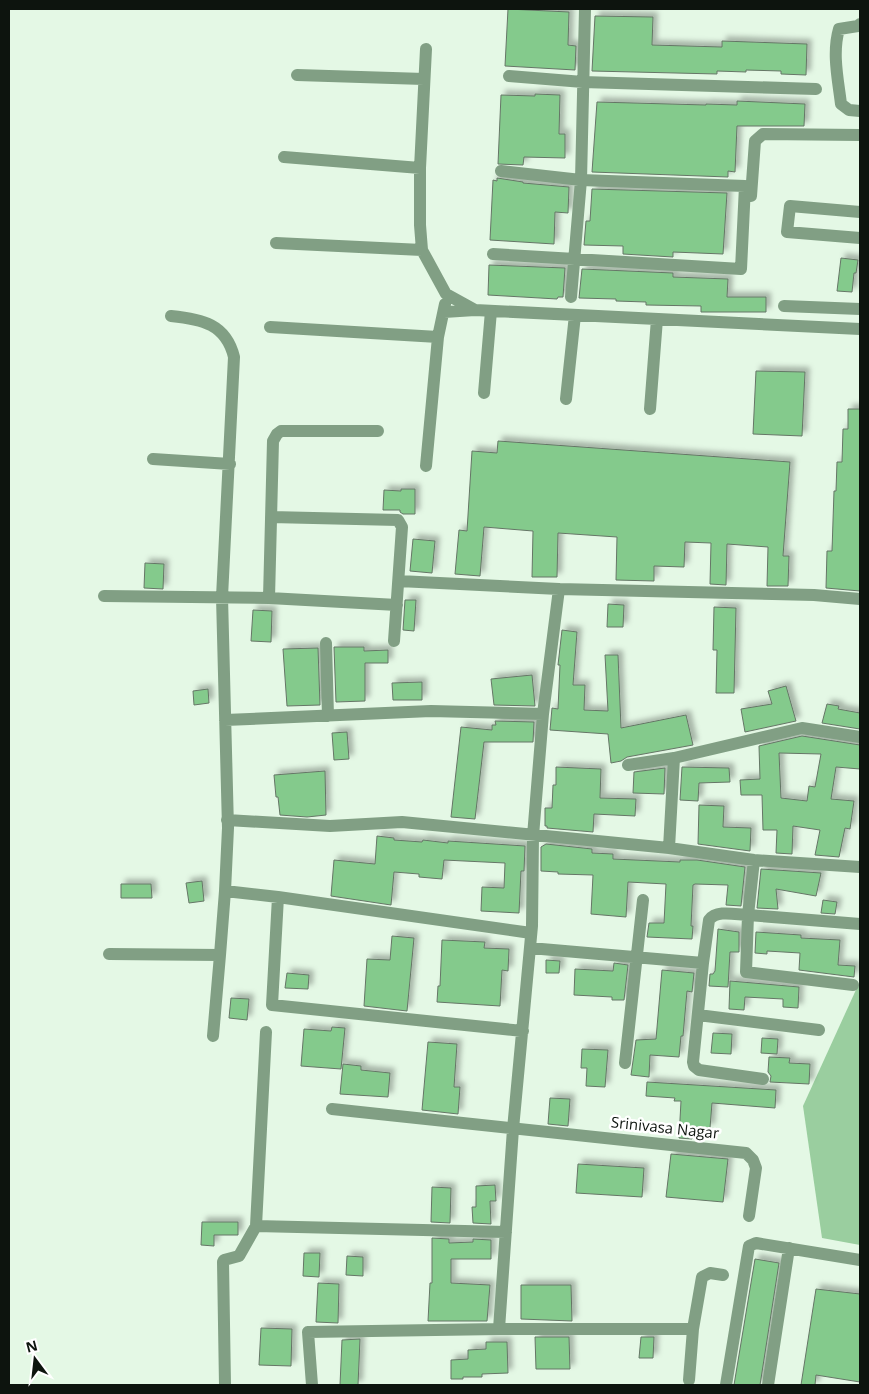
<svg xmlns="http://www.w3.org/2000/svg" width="869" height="1394" font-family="'Open Sans',sans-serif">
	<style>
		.green { fill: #9ace9f }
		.building { fill: #84ca8c; stroke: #657666; fill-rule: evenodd; filter: url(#shadow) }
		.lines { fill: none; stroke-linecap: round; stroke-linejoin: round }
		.street { stroke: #819f84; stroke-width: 12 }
		.labels { text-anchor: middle; stroke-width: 5; stroke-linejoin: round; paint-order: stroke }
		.street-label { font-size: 15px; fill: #0d140e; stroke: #fff }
	</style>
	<defs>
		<filter id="shadow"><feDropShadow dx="4.5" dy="-4.5" stdDeviation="2.5" flood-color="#0004"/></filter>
	</defs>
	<rect width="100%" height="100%" fill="#e4f8e5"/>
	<path class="green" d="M860 981V1245L822 1238 803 1106Z"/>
	<path class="building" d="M508 9 569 12 568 45 576 46 575 70 505 66Z
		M595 16 653 17 652 45 722 47V41L807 44 806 75 781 74V71L746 70V72L717 71V74L592 71Z
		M535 94 560 95 559 134H565V158L524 157 523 165 498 164 501 95 535 96Z
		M737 101 805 104 804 126H737L735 172 728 171V177L592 172 597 102 706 105V104L737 105Z
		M497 178 523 182V183L569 187 568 213 555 212 554 244 490 240 493 180 497 181Z
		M592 189 727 193 723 254 673 252V257L623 254V246L584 245 586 221H590Z
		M841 258 858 260 856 273H854L852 292 837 291Z
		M489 265 565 268 563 297H558L557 299 488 295Z
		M582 269 673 273V277L728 279 727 297H766V312H701V306L646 305V302L616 301V299L579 298Z
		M756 371 805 372 802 436 753 434Z
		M848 409H860V591L826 588 827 551H832L834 491H836L837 462H842L843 429H848Z
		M498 441 790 462 783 556H789L788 586H767L768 547 727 544 726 585 710 584 711 543 685 542 684 567 654 566V581L616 580 617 537 558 533 557 577H532L533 531 484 527 480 576 455 574 459 530 467 531 472 451 497 453Z
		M401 489H415V514H403L400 512V510H383L384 490 401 491Z
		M413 539 435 541 432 573 410 571Z
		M145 563 164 564 163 589 144 588Z
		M405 600H416L414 631 403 630Z
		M608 604 624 605 623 627H607Z
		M714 607 736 608 734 693H716L717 650H713Z
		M253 610 272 611 271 642 251 641Z
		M562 630 577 632 573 685H585L584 710 608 711 605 655H618L621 728 686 715 693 745 627 757 621 761 611 763 608 734 550 730 552 708 558 709 560 665H558Z
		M334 647H364V651L388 650V663H365V701L336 702Z
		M318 648 320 705 287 706 283 649Z
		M532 675 535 706 494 705 491 679Z
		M422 682V700H393L392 683Z
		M786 686 796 721 745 732 741 709 772 704 768 691Z
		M208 689 209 703 194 705 193 691Z
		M827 704 839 706 838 709 860 713V729L822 723Z
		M495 721 534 722 533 742H484L475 819 451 817 461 727 492 730V725H496Z
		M347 732 349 759 334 760 332 733Z
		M802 736 860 745V769L836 767 831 799 854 801 850 829 845 828 839 857 815 855 820 830 793 826 792 854 776 853 777 830H763L762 795H741L740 780 760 779 759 746ZM779 753 821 754 815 787 809 786 807 801 781 798Z
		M556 767 601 769 600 798 636 799 635 816 594 814 593 832 547 828V826H545V808H552L553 785H556Z
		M682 767 729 768 730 782 699 783 698 801 680 800Z
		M665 768 664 794 633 793 634 772Z
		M325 771 326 815 307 817 280 815 278 797H276L274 775Z
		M699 805 724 806 723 827 751 828 750 851 698 844Z
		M377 836 394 838V840L422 842 423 840 448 843V841L525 846 524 871H521L519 913 481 911 482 887 504 888 505 863 444 860 442 879 419 877V874L394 872 391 905 331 896 334 860 375 864Z
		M546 844 592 849V853L613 854V859L680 862V860H697L745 867 741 906 726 905 728 885 695 884 693 885 691 926H693L692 939 647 937 649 923H664L666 884 628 882 626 917 591 914 593 875 558 874V872L541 871V847Z
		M761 869 821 873 816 896 776 889 778 909 757 908Z
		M202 881 204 901 189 903 186 883Z
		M121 884H151L152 898H121Z
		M823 900 837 902 835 914 821 913Z
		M718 929 739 932V952H730L728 987 709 986 710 974H713L715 971Z
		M756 932 801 935V938L840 940 838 965 855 966 854 977 799 970 800 953 767 951V954L755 953Z
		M392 936 414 938 407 1011 364 1006 367 959 390 960Z
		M442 940 485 942 484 948 509 949 508 971 502 970 500 1006 437 1002 438 986H440Z
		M546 960 560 961 559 973H546Z
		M614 963 628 965 624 1000H612V997L574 995 575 969 613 971Z
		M662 970 694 973 692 992 687 991 683 1036H681L679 1057 650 1055 649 1077 631 1075 636 1040 656 1039Z
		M287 973 309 975 308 989 285 988Z
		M730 981 799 987 798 1008 783 1007V999L745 997 744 1010 729 1009Z
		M231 998 249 999 247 1020 229 1018Z
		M332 1027 345 1028 341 1069 301 1066 304 1029 331 1031Z
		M713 1033 732 1034 731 1054 711 1053Z
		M762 1038 778 1039 777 1054 761 1053Z
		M428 1042 457 1044 454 1087H460L458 1114 422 1110Z
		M582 1049 608 1050 605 1087 586 1086 587 1068H581Z
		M769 1057 790 1058 789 1063 810 1064 809 1084 770 1082 771 1076 768 1072Z
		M343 1064 361 1066V1070L390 1073 388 1097 340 1094Z
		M647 1082 776 1090 775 1108 712 1103 710 1128 693 1127 692 1139 679 1138 681 1101H674L675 1098 646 1096Z
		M550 1098 570 1099 568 1126 548 1124Z
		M671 1154 728 1159 723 1202 666 1197Z
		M578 1164 644 1168 642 1197 576 1193Z
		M495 1185 496 1201H490L491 1224 473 1223 472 1207H476V1186Z
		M432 1187 451 1188 450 1223 431 1222Z
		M202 1222H238V1235H214V1246L201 1245Z
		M432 1238 449 1239V1243L473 1242V1239L491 1240V1259H451V1283L490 1285 487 1321H428L430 1283H432Z
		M304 1253H320L319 1277 303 1276Z
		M347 1256 363 1257V1276L346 1275Z
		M755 1259 779 1263 760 1385H734Z
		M318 1283 339 1284 338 1323 316 1322Z
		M521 1285H571L572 1321 521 1319Z
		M816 1289 860 1294V1382L816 1375 815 1385H801Z
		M261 1328 292 1329 291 1366 259 1365Z
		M535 1337H569L570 1369H536Z
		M641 1337H654L653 1358H639Z
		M360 1339 358 1385H340L342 1340Z
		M486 1342H507L508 1373 482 1374V1377H463V1379H451V1360L468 1359V1350L486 1349Z"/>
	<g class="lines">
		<path class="street" d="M860 24 858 26 839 29C832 53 838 79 841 104L849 110 860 111
			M426 49 420 168V225L422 250 446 294 475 310
			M297 75 424 79
			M509 76 583 82 816 89
			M284 157 420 168
			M751 196 755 141 763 134 860 135
			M860 212 790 206 787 232 860 238
			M276 243 422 250
			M493 254 741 269 745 186 581 180 501 171
			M571 297 581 180 585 9
			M784 306 860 309
			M444 312 475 310 860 329
			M270 327 438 337
			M484 393 491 311
			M566 399 575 315
			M650 409 657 319
			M153 459 230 464
			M426 466 438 337 445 304
			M271 517 398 520 402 527 394 641
			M399 581 559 589 814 595 860 599
			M559 589 543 714 533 836 532 926 513 1129 499 1329H693
			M104 596 269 598 397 605
			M269 598 273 441 277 434 281 431H378
			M326 643 328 716
			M225 720 431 711 543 714
			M628 765 674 758 802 728 860 737
			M227 820 330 826 402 822 669 848 754 860 860 867
			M669 848 674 758
			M225 891 278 897 531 933
			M278 897 272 1005 523 1031
			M530 948 703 963 709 920C717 909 737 915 748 915L754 860
			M109 954 220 955 225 891 228 828 222 597 234 357C226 324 202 319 171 316
			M703 963 693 1062 694 1066 699 1070 763 1079
			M853 985 746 972 748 915 860 924
			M698 1015 819 1030
			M213 1036 220 955
			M625 1063 643 900
			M332 1109 746 1153 753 1160 756 1168 749 1216
			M256 1226 266 1032
			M689 1380 693 1329 702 1277 710 1273 723 1275
			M225 1385 223 1262 224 1260 239 1256 256 1226 506 1232
			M312 1385 308 1332 499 1329
			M726 1385 749 1246 756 1243 860 1260
			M768 1385 789 1248"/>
	</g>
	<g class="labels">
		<g class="street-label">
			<text transform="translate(665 1128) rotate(6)" y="5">Srinivasa Nagar</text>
		</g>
	</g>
	<rect width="869" height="1394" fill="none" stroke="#0d140e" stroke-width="20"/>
	<g transform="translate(35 1359) rotate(345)" stroke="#ffffff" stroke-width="4" paint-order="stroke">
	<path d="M0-4L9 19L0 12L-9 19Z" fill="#0d140e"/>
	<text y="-8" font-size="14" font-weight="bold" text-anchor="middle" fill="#0d140e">N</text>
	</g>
</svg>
